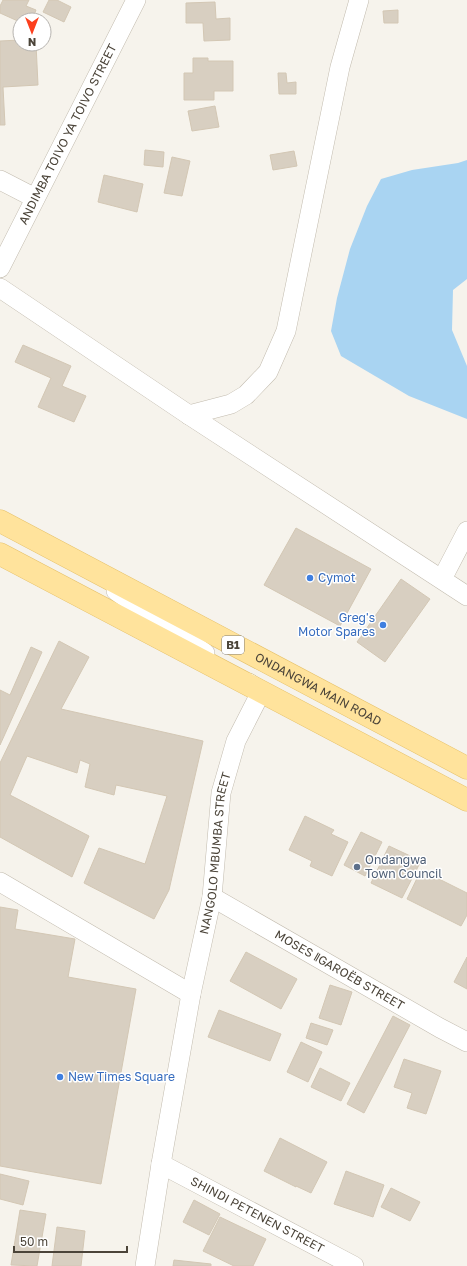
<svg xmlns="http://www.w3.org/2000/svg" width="467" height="1266" font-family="'Golos Text',sans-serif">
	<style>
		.water { fill: #a9d4f2 }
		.building { fill: #d8cfc1; stroke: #d3c7b4 }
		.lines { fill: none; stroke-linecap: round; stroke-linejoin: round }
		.minor-casing { stroke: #c2bbae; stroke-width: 20 }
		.major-casing { stroke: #e6c16a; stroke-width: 23 }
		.minor { stroke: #fff; stroke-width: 19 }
		.major { stroke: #ffe39c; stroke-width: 22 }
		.shop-dot { fill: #3f7fe0; stroke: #fff; stroke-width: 1.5 }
		.service-dot { fill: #5c6f8a; stroke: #fff; stroke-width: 1.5 }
		.labels { text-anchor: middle; stroke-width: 3; stroke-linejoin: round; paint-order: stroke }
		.shield { fill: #fff; stroke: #817c74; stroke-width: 1 }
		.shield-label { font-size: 11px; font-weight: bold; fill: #4b4439 }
		.street-label { font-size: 12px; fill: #4b4439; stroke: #fff }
		.shop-label { font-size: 12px; fill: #366cbe; stroke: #fff; text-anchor: start }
		.service-label { font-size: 12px; fill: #4e5e75; stroke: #fff; text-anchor: start }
	</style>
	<rect width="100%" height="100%" fill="#f6f3ec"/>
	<path class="water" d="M467 160V279L453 290 452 330 467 366V419L409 396 341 356 331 331 337 298 350 249 367 206 381 179 412 170 458 163Z"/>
	<path class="building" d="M3 0H29L26 6 36 10 32 20H20V22L0 13V6Z
		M49 0H57L71 7 64 22 43 12Z
		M215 2 216 19 230 18V40L204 41 203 23H186V3Z
		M398 10V23H384L383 11Z
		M20 40V44H36L38 85 3 87 5 125H0V41Z
		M193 58H208V61H233V91H214V100H184V73H193Z
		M278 73H286L287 83 296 82V94H279Z
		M215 106 219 127 192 131 188 111Z
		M145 150 164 152 163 167 144 165Z
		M294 151 297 166 273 170 270 155Z
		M172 157 190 161 182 196 164 193Z
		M104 175 143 184 137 212 98 202Z
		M23 345 71 366 62 386 86 396 74 422 38 407 51 378 15 362Z
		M296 528 371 569 340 626 264 585Z
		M401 579 430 599 385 662 357 642Z
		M59 641 89 657 61 709 203 741 169 890 154 919 84 883 99 848 145 864 167 796 116 785 114 795 85 787 90 764 80 760 77 773 27 756 10 795 89 836 72 877 0 837V763Z
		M31 647 42 652 0 745V690L10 695Z
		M305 816 334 830 331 834 348 842 332 876 310 866 312 861 289 850Z
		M361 832 382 842 365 876 344 865Z
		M389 846 421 861 402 898 371 883Z
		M421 870 467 893V915L461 926 407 899Z
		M0 907 18 910 15 929 75 939 68 977 136 989 101 1184 0 1166Z
		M246 952 297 979 281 1009 230 981Z
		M467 957V989L454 982Z
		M330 985 352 992 341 1025 319 1018Z
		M219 1010 281 1034 270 1061 208 1037Z
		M393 1016 410 1025 364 1113 347 1104Z
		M311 1023 333 1030 327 1045 306 1038Z
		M301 1042 322 1052 308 1082 287 1072Z
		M404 1059 441 1071 426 1114 407 1108 412 1093 394 1087Z
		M320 1068 350 1083 341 1101 311 1087Z
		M280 1138 327 1162 311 1193 296 1186V1187L264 1171Z
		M346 1171 384 1185 373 1217 334 1204Z
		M0 1174 29 1181 23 1205 0 1199Z
		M391 1188 420 1202 410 1221 381 1207Z
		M194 1200 220 1214 209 1235 183 1222Z
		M20 1210 46 1214 37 1266 11 1265Z
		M220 1217 266 1239 253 1266H234L203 1251Z
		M57 1227 85 1231 81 1266H52Z
		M174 1260 211 1264V1266H173Z"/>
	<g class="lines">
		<g class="minor-casing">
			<g id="minor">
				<path d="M0 180 35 198"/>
				<path id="s1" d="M0 268 136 0"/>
				<path d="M0 288 189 415 467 596"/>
				<path d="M189 415 231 404 246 395 268 372 286 331 340 67 359 0"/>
				<path d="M442 579 467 531"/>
				<path d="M116 591 205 653"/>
				<path d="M0 882 191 994"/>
				<path id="s2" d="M212 897 440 1028 467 1042"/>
				<path id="s3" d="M161 1164 354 1266"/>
				<path id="s4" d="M145 1266 161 1164 191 994 212 897 221 793 236 741 261 692 249 683"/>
			</g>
		</g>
		<g class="major-casing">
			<g id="major">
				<path id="s5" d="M0 521 467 768"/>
				<path d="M0 554 467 800"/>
			</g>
		</g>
		<use href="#minor" class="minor"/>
		<use href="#major" class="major"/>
	</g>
	<g class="shop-dot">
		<circle cx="310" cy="578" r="4"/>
		<circle cx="383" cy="625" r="4"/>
		<circle cx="60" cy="1077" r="4"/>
	</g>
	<circle class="service-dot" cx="357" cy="867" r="4"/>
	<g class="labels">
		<rect class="shield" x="222" y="636" width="22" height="18" rx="3"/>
		<g class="shield-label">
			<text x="233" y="649">B1</text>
		</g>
		<g class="street-label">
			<text dy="4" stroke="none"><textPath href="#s1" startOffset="150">ANDIMBA TOIVO YA TOIVO STREET</textPath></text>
			<text dy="4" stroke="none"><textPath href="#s5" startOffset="360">ONDANGWA MAIN ROAD</textPath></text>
			<text dy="4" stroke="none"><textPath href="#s4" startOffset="419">NANGOLO MBUMBA STREET</textPath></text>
			<text dy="4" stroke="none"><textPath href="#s2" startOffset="147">MOSES ǁGAROËB STREET</textPath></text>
			<text dy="4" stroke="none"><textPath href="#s3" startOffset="109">SHINDI PETENEN STREET</textPath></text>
		</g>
		<g class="shop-label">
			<text x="318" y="582">Cymot</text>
			<text x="375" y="622" text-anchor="end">Greg's<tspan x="375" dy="14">Motor Spares</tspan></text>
			<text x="68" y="1081">New Times Square</text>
		</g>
		<g class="service-label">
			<text x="365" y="864">Ondangwa<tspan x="365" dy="14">Town Council</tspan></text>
		</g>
	</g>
	<g transform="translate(32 32) rotate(180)"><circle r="19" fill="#ffffff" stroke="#b7b4b0"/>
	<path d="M0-3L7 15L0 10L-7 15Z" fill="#fc3f1d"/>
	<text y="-6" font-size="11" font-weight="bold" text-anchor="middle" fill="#4b4439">N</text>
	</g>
	<path d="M14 1246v6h113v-6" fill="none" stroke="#4b4439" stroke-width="2"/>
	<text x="20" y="1246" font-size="12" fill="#4b4439" stroke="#ffffff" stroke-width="3" paint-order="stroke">50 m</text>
</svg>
